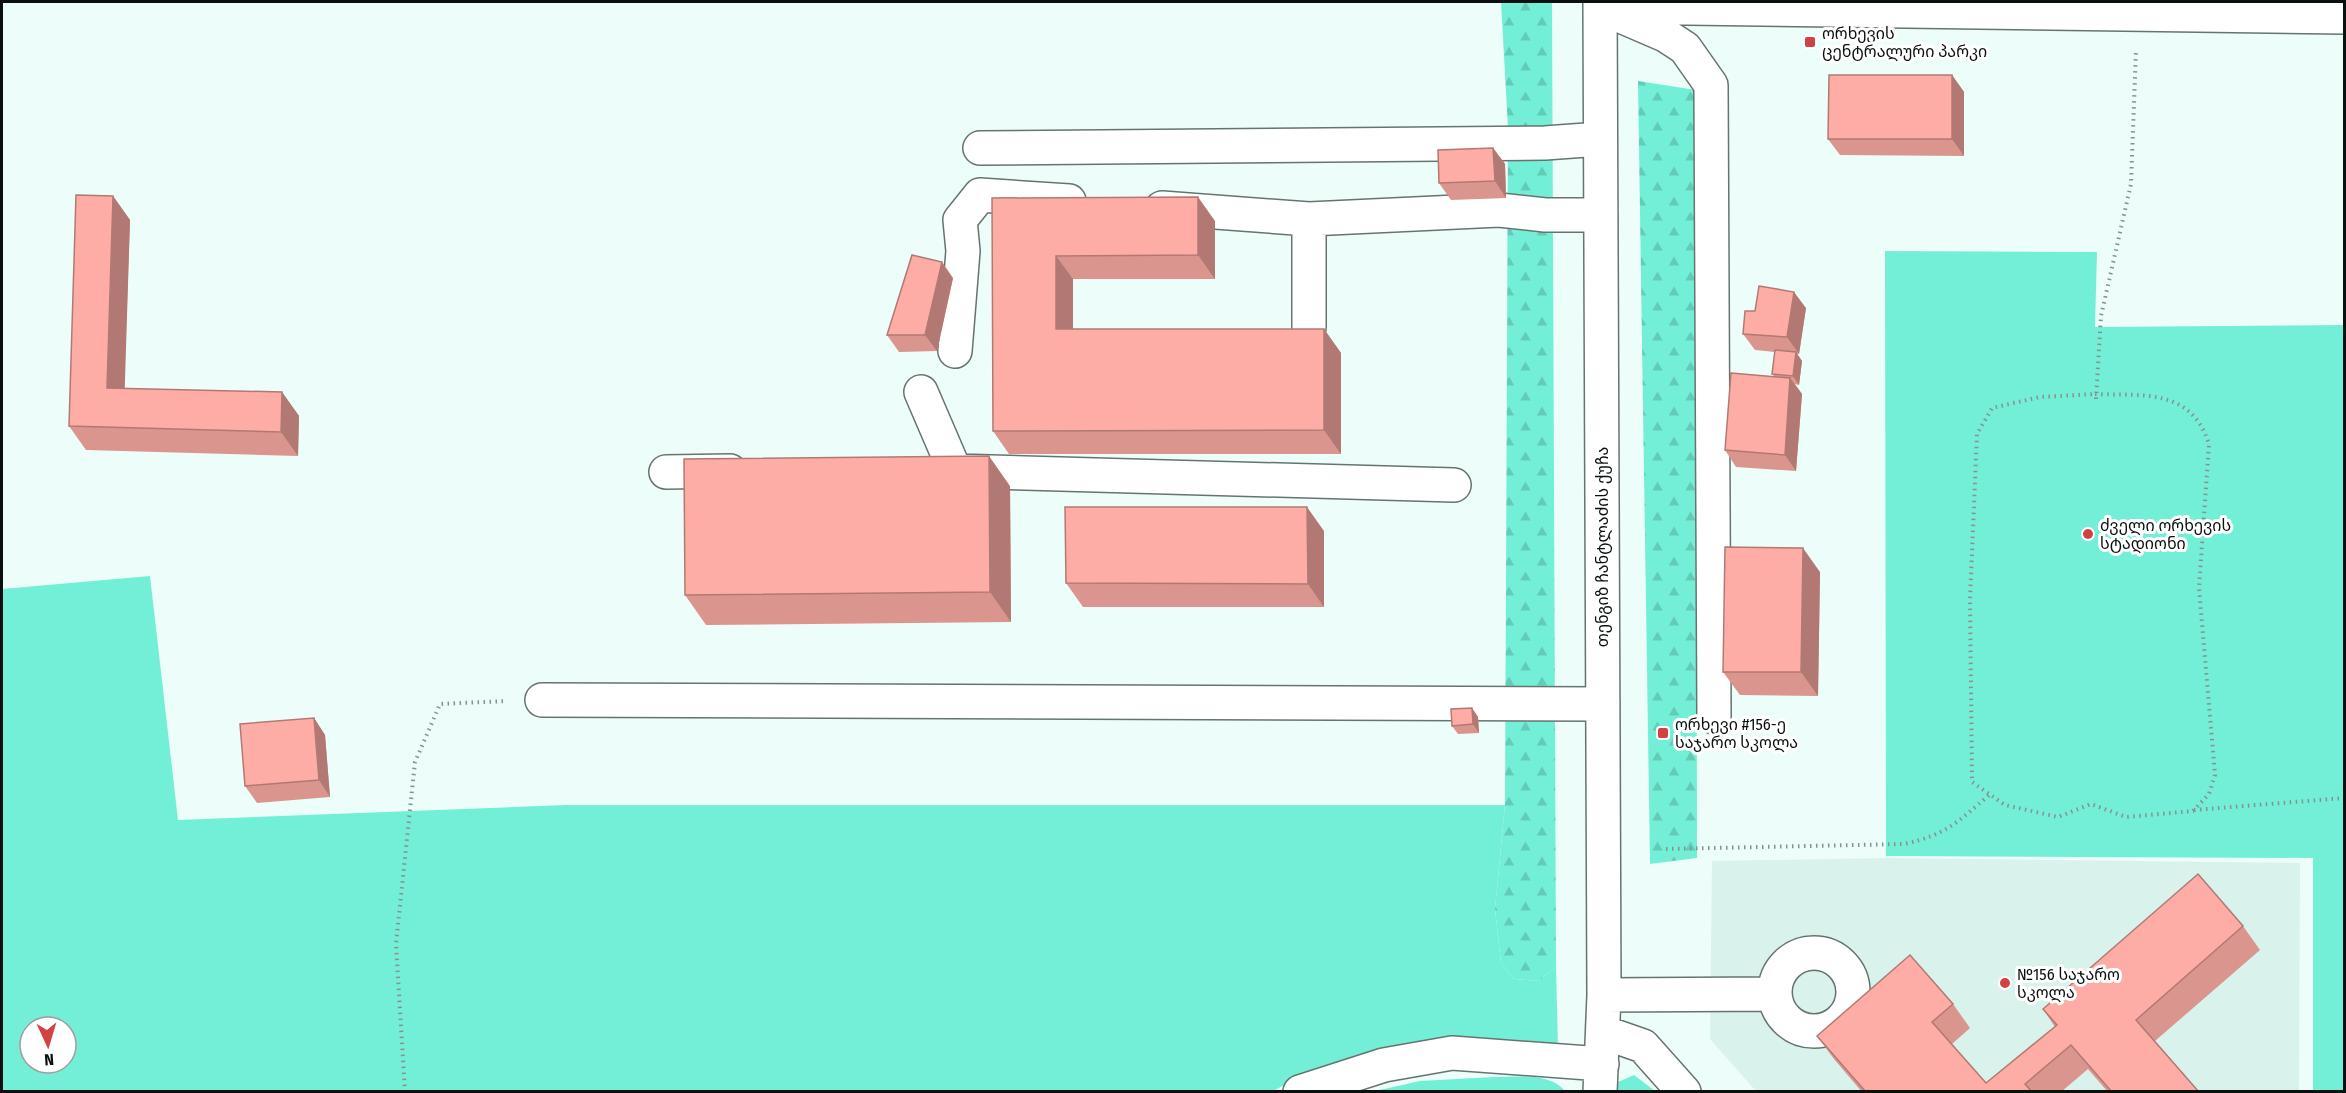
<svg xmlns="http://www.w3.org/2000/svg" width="2346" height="1093" font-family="'Fira Sans Condensed','Noto Sans Georgian',sans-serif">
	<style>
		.built { fill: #d9f2ec }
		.green { fill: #74efd7; fill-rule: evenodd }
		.forest { fill: url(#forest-firs) }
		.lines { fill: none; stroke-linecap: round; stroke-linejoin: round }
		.minor-casing { stroke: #667470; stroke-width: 36 }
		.path { stroke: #86928f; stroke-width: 4; stroke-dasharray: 1.5 4.5; stroke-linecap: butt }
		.minor { stroke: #fff; stroke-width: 33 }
		.wall { fill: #da958f }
		.shaded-wall { fill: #b27974 }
		.building { fill: #feada6; stroke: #b27974; stroke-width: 1.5 }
		.poi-dot { fill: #d24242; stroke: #fff; stroke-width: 2 }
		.labels { text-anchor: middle; stroke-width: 6; stroke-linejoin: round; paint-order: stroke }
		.poi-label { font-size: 16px; fill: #0a100e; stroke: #fff; text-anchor: start }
		.street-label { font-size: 16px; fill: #0a100e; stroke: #fff }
	</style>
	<defs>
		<pattern id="forest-firs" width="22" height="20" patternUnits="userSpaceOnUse" patternTransform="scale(1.5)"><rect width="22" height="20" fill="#74efd7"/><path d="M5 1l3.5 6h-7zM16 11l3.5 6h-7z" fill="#63ccb7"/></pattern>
	</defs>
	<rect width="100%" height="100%" fill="#edfdf9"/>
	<path class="built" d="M1889 858 2300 863 2299 1091H1756L1710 1039 1712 861Z"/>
	<path class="green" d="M1885 251 2097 252 2095 327 2344 325V1091H2313V858L1886 856Z
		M150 576 178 820 566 805H1505L1495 909 1501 963 1514 979 1539 981 1556 966 1558 1048C1529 1045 1500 1040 1471 1039 1403 1036 1332 1060 1273 1091L2 1092V589ZM30 1027H66V1063H30Z
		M1634 1075 1655 1091H1617L1618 1082Z
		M1494 1077C1515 1077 1550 1072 1565 1091H1375L1420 1081Z"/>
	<path class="forest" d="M1501 2H1552L1556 966 1539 981 1514 979 1501 963 1495 909 1505 805 1508 128Z
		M1638 81 1696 90 1697 858 1650 864Z"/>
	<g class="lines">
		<g class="minor-casing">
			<path id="minor" d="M1600 2 1604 995 1600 1092
				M1600 7 1665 35 1685 48 1711 85 1714 717
				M1613 7 2344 17
				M980 148 1545 143 1600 139
				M1162 208 1309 219 1499 210 1545 215H1601
				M1309 327V219
				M955 351 963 251 960 220 980 195 1069 201
				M921 392 955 471
				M955 471 1454 485
				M666 472 730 471
				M542 700 1603 704
				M1775 992a39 39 0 1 1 78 0a39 39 0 1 1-78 0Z
				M1604 995 1775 994
				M1603 1032 1643 1046 1684 1092
				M1300 1092 1384 1065 1452 1053 1602 1064"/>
		</g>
		<path class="path" d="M2095 394C2144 396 2191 388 2209 444L2199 588 2215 775 2209 794 2193 811 2126 817 2091 804 2058 817 2005 805 1972 782 1970 600 1977 434 1992 408 2040 397Z
			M2096 399 2101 316 2131 184 2136 50
			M2194 810 2344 798
			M1666 849 1904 844C1946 835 1958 822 1989 795
			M405 1092 396 944 415 762 440 704 507 701"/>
		<use href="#minor" class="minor"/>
	</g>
	<path class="wall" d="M1952 75 1964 92V156L1840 155 1828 139Z
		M1493 148 1505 164 1506 198 1451 200 1439 183Z
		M113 196 130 220 124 389 282 392 299 416 298 456 86 450 69 426Z
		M992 198 1215 221V279H1073V329H1324L1341 353V454H1009L993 431Z
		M953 278 937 351 899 352 887 335Z
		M1806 308 1799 354H1797L1802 361 1799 385 1795 384 1802 394 1796 471 1736 467 1725 450 1774 376 1772 374 1775 352 1755 350 1743 334Z
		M1010 486 1011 622 706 625 685 595Z
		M1324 531V607H1083L1066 583Z
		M1820 572 1818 696 1740 695 1723 672Z
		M1472 708 1478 717 1479 733 1458 734 1452 726Z
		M314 718 325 735 330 797 257 803 245 786Z
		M2243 926 2260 950 2155 1041 2199 1092H2108L2088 1069 2061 1092H1862L1834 1059 1817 1036 1953 1004 1970 1028 1952 1044 1986 1083 2055 1027 2043 1009Z"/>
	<path class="shaded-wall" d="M1952 75 1964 92V156L1952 139Z
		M1493 148 1505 164 1506 198 1495 181Z
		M113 196 130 220 124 412 107 388Z
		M1198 197 1215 221V279L1198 255Z
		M1056 256 1073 279V353L1056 329Z
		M942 262 953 278 937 351 925 335Z
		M1794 292 1806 308 1799 354 1787 337Z
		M1324 329 1341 353V454L1324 430Z
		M1796 352 1802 361 1799 385 1793 376Z
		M1790 378 1802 394 1796 471 1785 455Z
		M282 392 299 416 298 456 281 432Z
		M989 456 1010 486 1011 622 990 592Z
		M1307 507 1324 531V607L1308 584Z
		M1803 548 1820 572 1818 696 1801 672Z
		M1472 708 1478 717 1479 733 1473 724Z
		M314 718 325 735 330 797 319 780Z"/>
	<path class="building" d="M1829 75H1952V139H1828Z
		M1493 148 1495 181 1439 183 1438 150Z
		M76 195 113 196 107 388 282 392 281 432 69 426Z
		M1198 197V255L1056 256V329H1324V430L993 431 992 198Z
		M912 255 942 262 925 335H887Z
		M1759 286 1794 292 1787 337 1743 334 1745 311H1755Z
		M1775 350 1796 352 1793 376 1772 374Z
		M1731 373 1790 378 1785 455 1725 450Z
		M989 456 990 592 685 595 684 459Z
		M1065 507H1307L1308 584 1066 583Z
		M1725 547 1803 548 1801 672H1723Z
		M1472 708 1473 724 1452 726 1451 709Z
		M314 718 319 780 245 786 240 724Z
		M2198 874 2243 926 2136 1020 2199 1092H2112L2071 1045 2025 1084 2032 1092H1866L1817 1036 1910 955 1953 1004 1932 1022 1986 1083 2057 1025 2043 1009Z"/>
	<g class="poi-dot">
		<rect x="1804" y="36" width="12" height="12" rx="3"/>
		<circle cx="2088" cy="534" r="6"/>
		<rect x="1657" y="727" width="12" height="12" rx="3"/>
		<circle cx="2005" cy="983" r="6"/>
	</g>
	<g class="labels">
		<g class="poi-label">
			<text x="1822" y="39">ორხევის<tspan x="1822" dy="18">ცენტრალური პარკი</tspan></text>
			<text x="2100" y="531">ძველი ორხევის<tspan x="2100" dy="18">სტადიონი</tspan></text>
			<text x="1675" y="730">ორხევი #156-ე<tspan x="1675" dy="18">საჯარო სკოლა</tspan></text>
			<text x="2017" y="980">№156 საჯარო<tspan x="2017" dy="18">სკოლა</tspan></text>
		</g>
		<g class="street-label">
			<text transform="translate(1602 547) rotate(-90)" y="6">თენგიზ ჩანტლაძის ქუჩა</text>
		</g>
	</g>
	<rect width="2346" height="1093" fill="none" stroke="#0a100e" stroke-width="6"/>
	<g transform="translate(48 1045) rotate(176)"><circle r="28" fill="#ffffff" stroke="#9d9f9f" stroke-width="1.5"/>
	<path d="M0-4.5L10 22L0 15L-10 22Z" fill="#d24242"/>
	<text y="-9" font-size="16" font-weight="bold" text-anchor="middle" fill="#0a100e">N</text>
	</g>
</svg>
